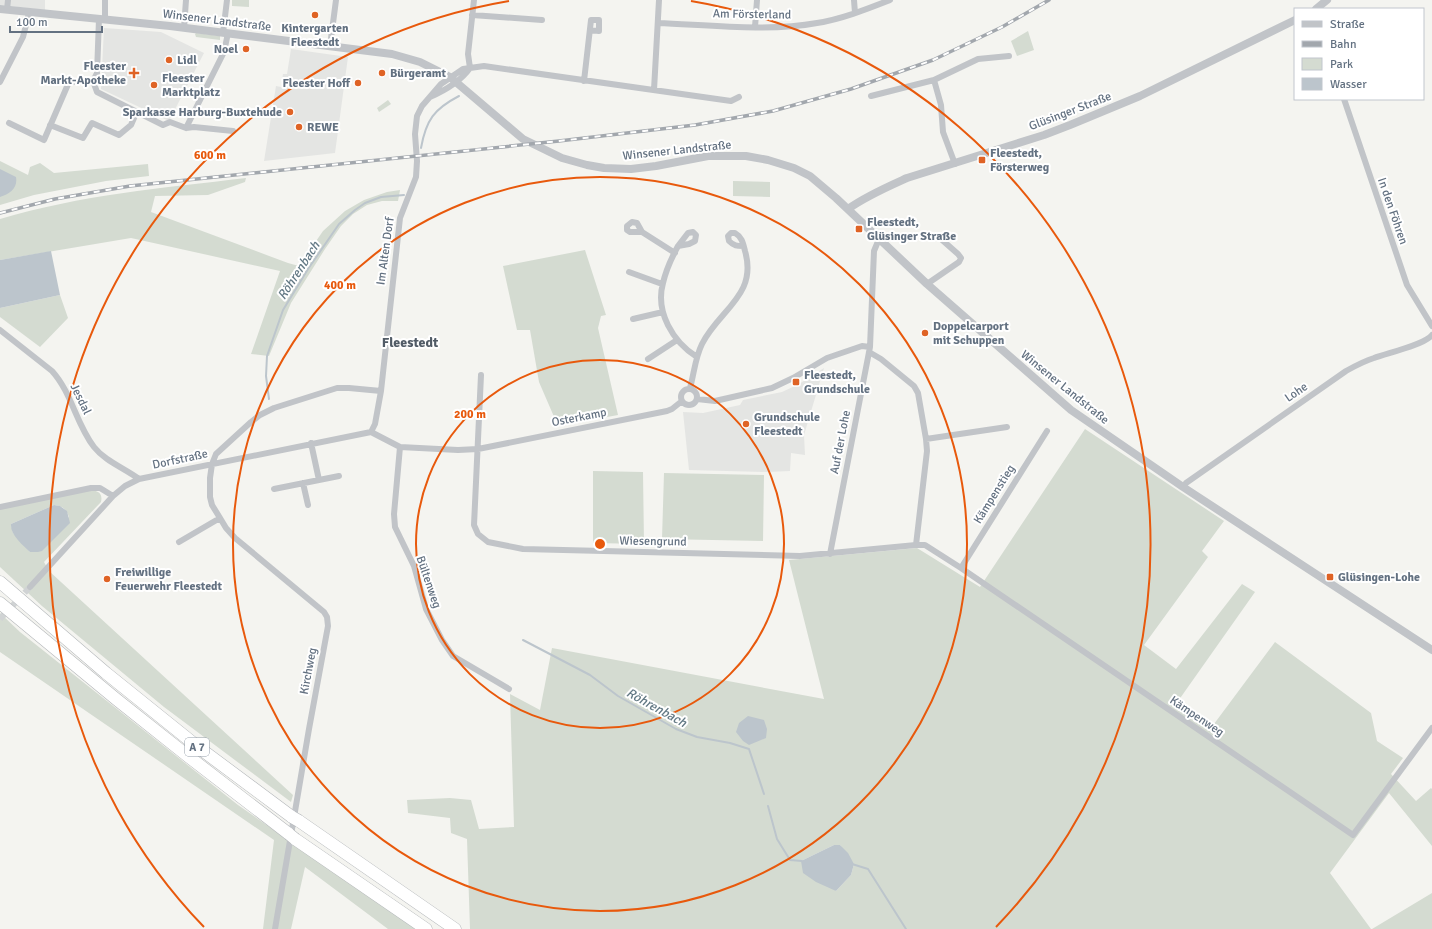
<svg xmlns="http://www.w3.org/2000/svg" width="1432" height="929" font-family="Signika,sans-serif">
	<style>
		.built { fill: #e4e5e3 }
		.green { fill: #d4dbd1; fill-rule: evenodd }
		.water { fill: #bcc5cc }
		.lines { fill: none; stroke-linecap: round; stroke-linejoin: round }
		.stream { stroke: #bcc5cc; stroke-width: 2 }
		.minor-tunnel { stroke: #d0d3d4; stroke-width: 6; stroke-dasharray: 6 3; stroke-linecap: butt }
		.motorway-casing { stroke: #b4b7ba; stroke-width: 13 }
		.minor { stroke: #c1c4c8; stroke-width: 6 }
		.tertiary { stroke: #c1c4c8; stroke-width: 8 }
		.motorway { stroke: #fff; stroke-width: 12 }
		.rail-casing { stroke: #a2a7ad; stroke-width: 3.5 }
		.rail { stroke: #fff; stroke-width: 2; stroke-dasharray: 6; stroke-linecap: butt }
		.motorway-bridge-casing { stroke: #b4b7ba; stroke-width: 13; stroke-linecap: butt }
		.motorway-bridge { stroke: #fff; stroke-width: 12 }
		.ring { fill: none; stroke: #e8590c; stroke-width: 2 }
		.poi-dot { fill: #df6325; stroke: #fff; stroke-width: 1.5 }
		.labels { text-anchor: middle; stroke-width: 4; stroke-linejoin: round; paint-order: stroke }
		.shield { fill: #fff; stroke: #929ca7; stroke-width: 1 }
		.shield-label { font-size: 11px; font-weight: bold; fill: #637181 }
		.street-label { font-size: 12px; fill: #637181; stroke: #fff }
		.poi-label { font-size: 12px; font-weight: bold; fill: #637181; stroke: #fff; text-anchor: start }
		.water-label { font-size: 13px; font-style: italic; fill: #637985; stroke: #fff }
		.quarter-label { font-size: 14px; font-weight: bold; fill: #515b66; stroke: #fff }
		.centre { fill: #e8590c; stroke: #fff; stroke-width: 2 }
		.ring-label { font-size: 12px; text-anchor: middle; font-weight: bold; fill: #e8590c; stroke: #fff; stroke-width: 4; stroke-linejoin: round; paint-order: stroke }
	</style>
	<rect width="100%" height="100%" fill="#f4f4f0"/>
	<path class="built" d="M0 0H45V10L0 5Z
		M104 28 161 32 204 53 169 121 101 89Z
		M291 49 348 57 335 153 264 161 276 86 281 87 283 74H287Z
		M824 368 804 435 805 455 791 453 790 471 767 472 689 470 683 412 703 413 740 405 743 400 782 392 799 384Z"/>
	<path class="green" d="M232 0H249V7L232 6Z
		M1028 31 1034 50 1017 56 1011 41Z
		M196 33 220 36V40L196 37 195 34Z
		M388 100 391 104 379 112 377 108Z
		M0 161 28 175 30 167 40 163 54 173 148 164 149 176 106 181 34 195 0 205Z
		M246 178 245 182 208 195 155 196 151 212 288 263 299 266 323 231 345 211 364 200 387 192 400 190 398 201H382L367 205 353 214 341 226 325 249 291 303 269 356 251 354 280 271 131 238 0 260V219C80 195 163 188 246 178Z
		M733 181 770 182V197L733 196Z
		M585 250 606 315 601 316 598 328 618 415 558 426 539 382 530 330H517L503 266Z
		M60 295 68 318 40 347 0 317V308Z
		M1085 429 1224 521 1202 551 1208 557 1144 645 1176 669 1242 584 1255 592 1176 704 1211 728 1275 642 1371 713 1377 741 1403 758 1391 774 1416 801 1431 788 1432 789V846L1389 793 1330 873 1371 929H470L467 839 451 833 450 818 408 813 407 800 450 798 471 800 479 829 514 827 510 694 540 710 552 648 824 699 789 560 917 548 980 587ZM834 845H840L854 864 851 875 836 891 801 861Z
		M593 471 643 472 644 544 593 543Z
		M664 473 764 475 763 541 662 539Z
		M91 490C98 491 103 493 101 502L44 562 49 571 293 795 291 802 164 707 42 606 0 567V509ZM54 505C63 506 66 509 69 517L30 552 13 533 11 524Z
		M0 613 20 632 238 805 416 929H388L305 867 291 929H263L274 840 0 652Z
		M1432 893V929H1372Z"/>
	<path class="water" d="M0 169 16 177C18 188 10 194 0 197Z
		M51 251 60 295 0 308V260Z
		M54 505 60 506 67 511 70 523 42 551 38 552H30C23 545 10 535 11 524Z
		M748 716 764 720 767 729 766 738 749 745 743 741 736 732 739 723Z
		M834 845H840L848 853 854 864 851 875 836 891 816 882 803 873 801 861Z"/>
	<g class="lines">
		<path class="stream" d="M421 148C426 120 434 109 459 96
			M269 399 266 376 267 356 283 310 308 269 339 224 355 210 365 203 381 197 404 195
			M523 640 590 675 618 696 676 729 697 737 730 743 749 749 764 794
			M768 806 777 839 790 860 802 861
			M852 864 868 869 906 929"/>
		<path class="minor-tunnel" d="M0 619 30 587"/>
		<g class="motorway-casing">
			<path id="motorway" d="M0 582 106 673 198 747 292 817
				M0 603 116 699 189 757 289 834
				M299 821 455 929
				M295 839 426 929"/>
		</g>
		<path class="minor" d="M854 0 855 13
			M7 10 8 0
			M472 15 542 20
			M105 20V0
			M658 23C708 25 768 32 817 23 842 19 867 9 890 0
			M755 27 757 0
			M184 28 186 0
			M223 33 227 0
			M330 46 336 0
			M470 68 468 54 474 0
			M93 81 97 92 163 125 170 122 186 128 194 127 233 131
			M93 81 97 73 99 19
			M584 81 591 20H599V31L590 30
			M0 82 23 37 29 13
			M654 90 659 0
			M871 96 934 80
			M430 97C446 90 460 82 470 68
			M1344 99 1407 285 1432 326
			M9 123 44 140 69 82 93 81
			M50 125 83 138 92 123 119 135 131 125 137 111
			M186 128 224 52 228 33
			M955 164 943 132 941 105 934 80 978 59 1009 56
			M642 232H630L627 230V226L632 222 637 223 642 232 675 253
			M678 246 688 233 693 232 696 235 695 241 689 244 678 246C672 257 666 270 663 283 655 312 673 342 697 357
			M629 272 662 284
			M927 284 959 262 961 258 958 254 941 239
			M633 319 663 312
			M0 330 52 371C72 393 76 424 94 447 105 461 124 468 139 479
			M869 352 881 359 914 386 918 393 926 439 927 451 916 545
			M648 359 677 340
			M481 375 474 525 478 534 488 542 523 549 800 556 916 545H925L961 568 1353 835 1432 728
			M690 388C694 374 695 358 702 344 719 310 758 295 745 251 743 243 742 237 735 233H731L728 236 729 241C734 246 737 246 743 246
			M681 397a8 8 0 1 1 16 0a8 8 0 1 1-16 0Z
			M697 399 715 401 772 388 793 378 827 358 862 346 870 347
			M371 432 375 424 381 391 400 218 416 177 417 161 415 134 417 116 422 106 441 84 463 69 484 66 731 101 739 97
			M371 432 400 447 458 450 478 449 667 411 672 409 682 401
			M926 439 1007 427
			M311 443 319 480 339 476
			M400 447 394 514 395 527 414 566 426 609 442 640 453 656 509 689
			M303 483 308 505
			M1183 487 1186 483 1346 371C1355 366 1364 361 1374 358 1387 353 1424 345 1432 335
			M274 489 319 480
			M0 507 91 488H100L113 496
			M179 542 220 518
			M830 554 870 347 874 251 879 239
			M961 568 1047 431
			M30 587 113 496 125 486 139 479 371 432
			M275 929 309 729 328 626 327 617 324 612 235 538 226 528 220 518 212 505 210 497V478L212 464 216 454 251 422 260 415 274 408 337 388H349L381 391"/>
		<path class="tertiary" d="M0 9 170 26 392 54 420 62 450 77 523 139 562 158 587 165 604 168 631 169 656 166 708 156H746L768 160 794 168 810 176 836 198 927 284 1071 410 1183 487 1432 650
			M1316 9 1327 0
			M848 209C866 196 887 187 907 178L1044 135 1070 125 1140 96 1295 20"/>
		<use href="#motorway" class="motorway"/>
		<g class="rail-casing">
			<path id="rail" d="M0 213 55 199 130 186 559 141 695 125 773 111 851 89 933 60 1002 27 1049 0"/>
		</g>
		<use href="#rail" class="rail"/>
		<g class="motorway-bridge-casing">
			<path id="motorway-bridge" d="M292 817 299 821
				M289 834 295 839"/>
		</g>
		<use href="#motorway-bridge" class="motorway-bridge"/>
	</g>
	<g class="ring">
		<circle cx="600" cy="544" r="184"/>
		<circle cx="600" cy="544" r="367"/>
		<path d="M204 927A551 551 0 0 1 509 1M691 1A551 551 0 0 1 996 927"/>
	</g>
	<g class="poi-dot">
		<circle cx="315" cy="15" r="4"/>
		<circle cx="246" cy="49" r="4"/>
		<circle cx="169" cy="60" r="4"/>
		<path d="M132 67h4v4h4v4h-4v4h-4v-4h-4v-4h4z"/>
		<circle cx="382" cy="73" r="4"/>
		<circle cx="358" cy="83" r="4"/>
		<circle cx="154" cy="85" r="4"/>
		<circle cx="290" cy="112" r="4"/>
		<circle cx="299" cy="127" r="4"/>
		<rect x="978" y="156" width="8" height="8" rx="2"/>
		<rect x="855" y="225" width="8" height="8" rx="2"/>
		<circle cx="925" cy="333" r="4"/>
		<rect x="792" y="378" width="8" height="8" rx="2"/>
		<circle cx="746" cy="424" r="4"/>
		<rect x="1326" y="573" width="8" height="8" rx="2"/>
		<circle cx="107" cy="579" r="4"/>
	</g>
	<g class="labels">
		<rect class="shield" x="185" y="738" width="24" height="18" rx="3"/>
		<g class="shield-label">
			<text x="197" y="751">A 7</text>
		</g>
		<g class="street-label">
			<text transform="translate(752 14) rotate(1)" y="4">Am Försterland</text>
			<text transform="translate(217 20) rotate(7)" y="4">Winsener Landstraße</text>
			<text transform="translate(1070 111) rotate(-21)" y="4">Glüsinger Straße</text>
			<text transform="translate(677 150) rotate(-6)" y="4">Winsener Landstraße</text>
			<text transform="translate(1393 211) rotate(71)" y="4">In den Föhren</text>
			<text transform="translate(385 251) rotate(-82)" y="4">Im Alten Dorf</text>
			<text transform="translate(1065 387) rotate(39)" y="4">Winsener Landstraße</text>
			<text transform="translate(1296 392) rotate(-35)" y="4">Lohe</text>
			<text transform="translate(81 399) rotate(64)" y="4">Jesdal</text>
			<text transform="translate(579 417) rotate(-11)" y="4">Osterkamp</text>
			<text transform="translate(840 442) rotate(-79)" y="4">Auf der Lohe</text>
			<text transform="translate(180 459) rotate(-12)" y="4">Dorfstraße</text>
			<text transform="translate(994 494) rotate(-58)" y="4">Kämpenstieg</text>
			<text transform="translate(653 541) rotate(1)" y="4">Wiesengrund</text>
			<text transform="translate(429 582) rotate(71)" y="4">Bültenweg</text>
			<text transform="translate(308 671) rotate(-79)" y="4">Kirchweg</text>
			<text transform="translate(1197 716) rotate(34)" y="4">Kämpenweg</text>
		</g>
		<g class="poi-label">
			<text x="315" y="32" text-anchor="middle">Kintergarten<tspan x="315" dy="14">Fleestedt</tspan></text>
			<text x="238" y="53" text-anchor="end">Noel</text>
			<text x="177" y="64">Lidl</text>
			<text x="126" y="70" text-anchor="end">Fleester<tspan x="126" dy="14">Markt-Apotheke</tspan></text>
			<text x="390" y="77">Bürgeramt</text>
			<text x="162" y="82">Fleester<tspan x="162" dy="14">Marktplatz</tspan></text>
			<text x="350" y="87" text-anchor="end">Fleester Hoff</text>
			<text x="282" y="116" text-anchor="end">Sparkasse Harburg-Buxtehude</text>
			<text x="307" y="131">REWE</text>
			<text x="990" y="157">Fleestedt,<tspan x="990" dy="14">Försterweg</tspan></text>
			<text x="867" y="226">Fleestedt,<tspan x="867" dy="14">Glüsinger Straße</tspan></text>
			<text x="933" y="330">Doppelcarport<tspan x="933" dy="14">mit Schuppen</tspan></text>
			<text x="804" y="379">Fleestedt,<tspan x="804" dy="14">Grundschule</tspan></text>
			<text x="754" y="421">Grundschule<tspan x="754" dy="14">Fleestedt</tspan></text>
			<text x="115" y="576">Freiwillige<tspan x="115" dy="14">Feuerwehr Fleestedt</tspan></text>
			<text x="1338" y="581">Glüsingen-Lohe</text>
		</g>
		<g class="water-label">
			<text transform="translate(298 270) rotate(-57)" y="5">Röhrenbach</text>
			<text transform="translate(657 707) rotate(29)" y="5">Röhrenbach</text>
		</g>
		<g class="quarter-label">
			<text x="410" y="347">Fleestedt</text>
		</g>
	</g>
	<circle cx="600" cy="544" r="6" class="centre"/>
	<g class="ring-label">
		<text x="210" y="159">600 m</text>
		<text x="340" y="289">400 m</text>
		<text x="470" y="418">200 m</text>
	</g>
	<rect x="1294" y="8" width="130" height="92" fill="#ffffff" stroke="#c1c6cd"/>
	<rect x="1302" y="21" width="20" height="6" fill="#c1c4c8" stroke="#c1c6cd"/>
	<text x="1330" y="28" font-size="12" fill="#637181">Straße</text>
	<rect x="1302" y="41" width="20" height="6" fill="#a2a7ad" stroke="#c1c6cd"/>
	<text x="1330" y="48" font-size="12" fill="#637181">Bahn</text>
	<rect x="1302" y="58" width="20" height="12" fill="#d4dbd1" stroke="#c1c6cd"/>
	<text x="1330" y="68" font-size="12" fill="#637181">Park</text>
	<rect x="1302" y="78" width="20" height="12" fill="#bcc5cc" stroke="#c1c6cd"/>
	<text x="1330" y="88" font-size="12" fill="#637181">Wasser</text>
	<path d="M10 26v6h92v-6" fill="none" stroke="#637181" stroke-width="2"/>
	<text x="16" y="26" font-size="12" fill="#637181" stroke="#ffffff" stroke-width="3" paint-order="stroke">100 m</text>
</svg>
